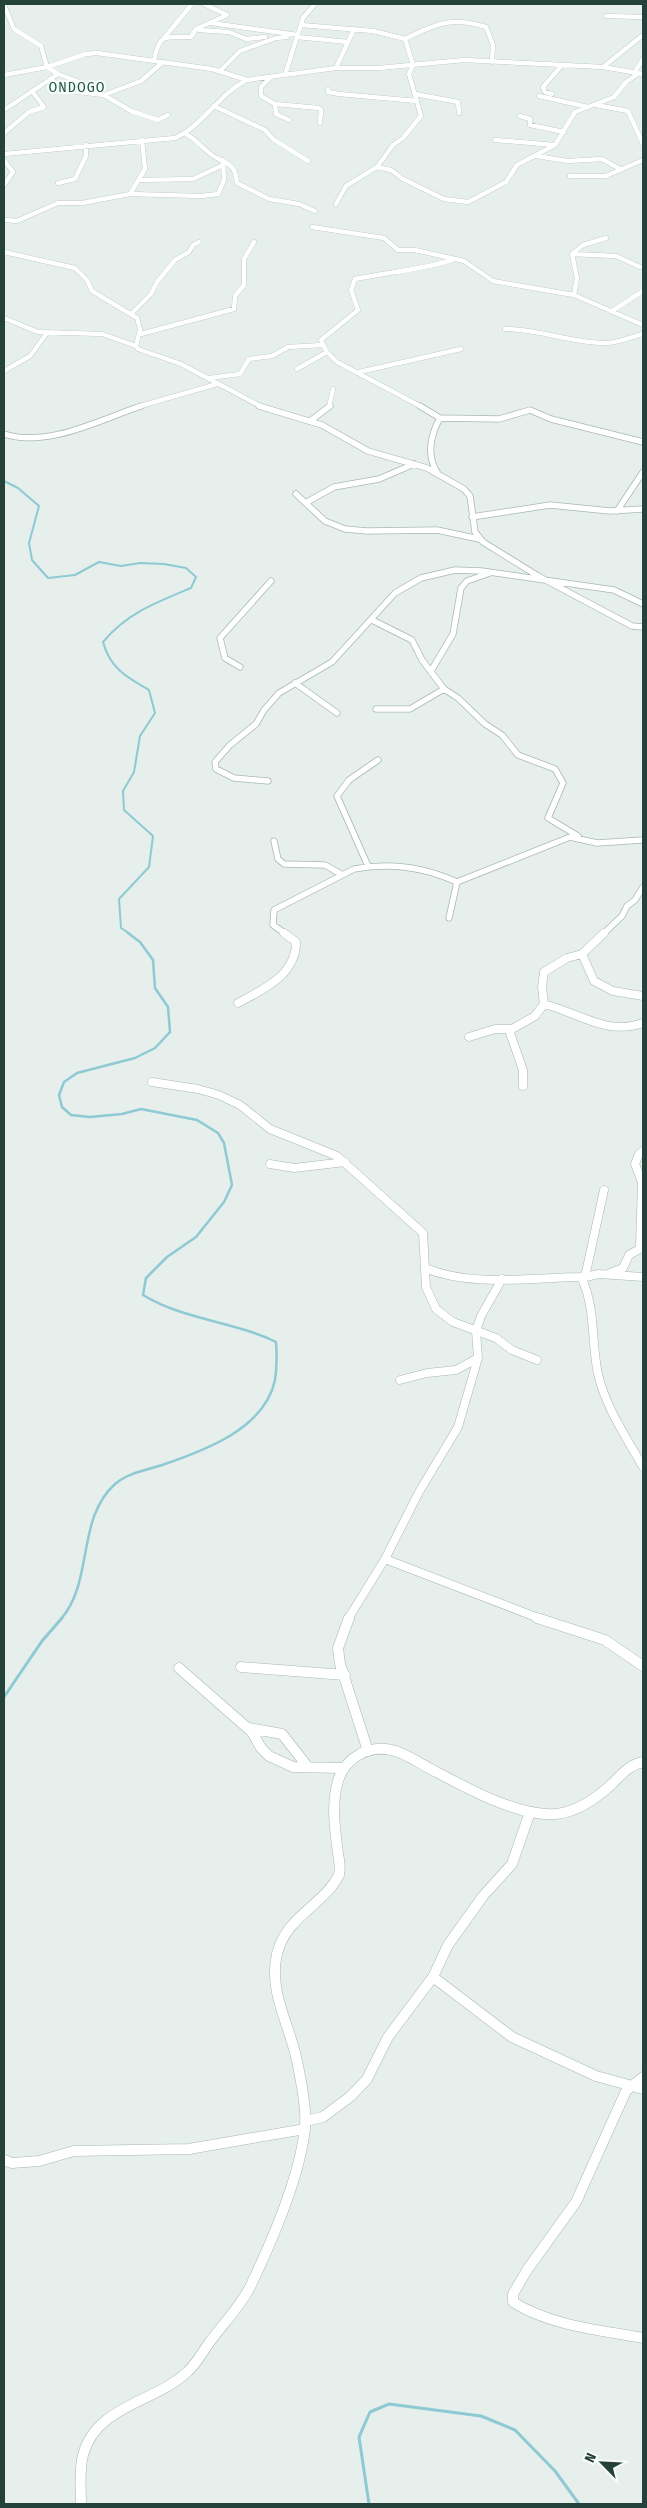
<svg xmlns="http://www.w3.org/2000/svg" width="647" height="2508" font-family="'Fira Sans Condensed',sans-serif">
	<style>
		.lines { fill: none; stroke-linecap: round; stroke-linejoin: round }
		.stream-far2 { stroke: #8ec9d4; stroke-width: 2 }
		.stream-far1 { stroke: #8ec9d4; stroke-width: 2.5 }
		.stream { stroke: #8ec9d4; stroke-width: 3 }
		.minor-far3-casing { stroke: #a8b8b2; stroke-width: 5 }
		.minor-far2-casing { stroke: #a8b8b2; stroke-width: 7 }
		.minor-far1-casing { stroke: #a8b8b2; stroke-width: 9 }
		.minor-casing { stroke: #a8b8b2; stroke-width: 11 }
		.minor-far3 { stroke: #fff; stroke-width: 4.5 }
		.minor-far2 { stroke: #fff; stroke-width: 5.5 }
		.minor-far1 { stroke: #fff; stroke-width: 8 }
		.minor { stroke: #fff; stroke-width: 10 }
		.labels { text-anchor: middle; stroke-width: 4.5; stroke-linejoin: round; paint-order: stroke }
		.far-quarter-label { font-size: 14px; letter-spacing: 1px; fill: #1f5548; stroke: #f7fbf9 }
	</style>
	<rect width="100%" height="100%" fill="#e6efeb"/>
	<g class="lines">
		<path class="stream-far2" d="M4 481 18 488 39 506 29 543 32 560 48 578 75 575 99 562 121 566 140 563 164 564 186 568 196 577 191 588C157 602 127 613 103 642 110 668 126 677 149 690L155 713 140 736 134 772 123 791 124 810 153 836 149 867 119 899 121 928 130 934"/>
		<path class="stream-far1" d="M61 1619C94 1581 76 1519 115 1484 129 1472 148 1470 165 1464 206 1450 265 1428 275 1380 277 1367 277 1355 276 1342 233 1321 184 1320 143 1295L146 1278 167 1257 196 1237 224 1202 232 1185 224 1143 218 1133 197 1120 141 1109 122 1114 90 1117 71 1115 62 1107 59 1095 64 1082 77 1073 135 1058 155 1048 170 1032 168 1007 155 988 153 960 140 942 128 933"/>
		<path class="stream" d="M4 1697 42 1641 62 1618
			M369 2504 359 2437 370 2412 389 2404 481 2416 515 2430 555 2471 579 2504"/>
		<g class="minor-far3-casing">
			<path id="minor-far3" d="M4 5 14 29 41 46 47 67 58 74 4 110
				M606 16 643 17
				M211 23 298 35
				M301 25 373 31 405 39 413 65 409 74 421 116 403 138 393 145 377 167 346 186 336 204
				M199 30 229 32 246 39 265 37
				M297 37 348 42
				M164 38 192 4
				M405 39C436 24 451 16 486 27L493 45 492 62
				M154 61C159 32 165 38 191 37L196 29 227 15 204 4
				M603 67 643 35
				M336 68 354 29
				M220 71 240 51 276 38 287 37
				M634 73 643 59
				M58 74 85 84 75 91
				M4 75 47 67 86 54 97 53 212 69 247 80 336 68H379L464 60 603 67 643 74
				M285 75 303 18 315 4
				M270 78 261 87V96L275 104 319 108 321 110 320 123
				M50 79 69 91 104 95 131 111 158 120 168 115
				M328 90V92L339 94 417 101
				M415 94 458 102 459 113
				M552 94 545 92 543 87 562 65
				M104 95 141 81 163 62
				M539 96 588 107
				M275 104 276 114 289 120
				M596 105 628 111 643 144
				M214 106 265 130 273 139 308 161
				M520 116 530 119V125L564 132
				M4 133 29 112 44 107 32 91
				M186 134C198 141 197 143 207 151 221 165 235 158 237 183L269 199 299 204 315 211
				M495 140 555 145
				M4 154 175 138C204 125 217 96 245 81
				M536 156 568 161 602 159 620 169
				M4 160 13 172 4 185
				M377 167 391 170 403 179 444 199 468 202 506 182 517 165 555 145 575 112 614 97 626 82 638 74
				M570 176H606L643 160
				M140 180 193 179 223 165
				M58 183 75 179 86 156V145
				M130 194 201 196 218 194 224 180 223 160
				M4 220 17 221 58 203H82L130 194 145 169 142 140
				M312 227 384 238 398 250H415L464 261 493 281 574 295 643 325
				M4 252 75 268 87 280 92 291 137 318 140 329 136 346 138 349 181 364 262 407
				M572 254 616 256 640 267
				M574 295 577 278 572 254 583 245 606 238
				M612 311 643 291
				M132 313 151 294 157 282 175 260 189 252 193 245 199 242
				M4 318 38 332 102 334 136 346
				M505 329C539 329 571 343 605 343 618 343 631 337 643 334
				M141 334 234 309 235 296 244 285V259L254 242
				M297 369 327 352
				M4 371 30 356 47 333
				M359 372 461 349
				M209 378 240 374 249 359 272 356 288 347 322 345
				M137 407 217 384
				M329 407 333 389
				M422 407 337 362 327 352 321 340 358 310 351 290 355 279C388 272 423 270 455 259"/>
		</g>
		<g class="minor-far2-casing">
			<path id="minor-far2" d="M259 406 322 425 368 451 427 468 464 489 470 496 475 532 483 542 538 576 632 626 643 627
				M420 406 440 418C431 434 426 455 437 472
				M440 418 499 419 530 410 551 419 643 442
				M310 421 330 406
				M4 434C48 448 99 420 141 406
				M296 494 325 521 345 529 367 531 437 530 479 539
				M307 502 334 487 379 479 414 464
				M617 511 643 472
				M472 517 550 505 610 511 643 509
				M372 620 412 640 422 660 444 689 458 698 485 724 502 735 518 755 555 769 563 783 548 818 578 836
				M240 667 225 658 220 638 271 581
				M431 671 453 634 461 588 467 581 490 573
				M295 683 337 713
				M376 709H410L444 689
				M268 781 234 778 216 769 215 762 230 745 256 724 264 710 279 693 332 662 395 593 421 578 455 570 482 571 614 590 643 604
				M274 841 278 859 284 864 325 865 341 874
				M368 866 337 796 349 780 378 760
				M449 918 457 882
				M286 934 273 925 274 910 354 869C390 862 424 867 457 882L570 837 597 843 643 840
				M603 934 622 916 627 906 635 900 643 887"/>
		</g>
		<g class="minor-far1-casing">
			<path id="minor-far1" d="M582 954 594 981 613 991 643 996
				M238 1003C264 989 296 975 296 942L284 933
				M544 1004C579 1013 607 1036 643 1023
				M469 1037 495 1029H512
				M152 1082 198 1089 219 1095 240 1105 270 1129 337 1156 423 1233 426 1287 436 1309 453 1322 496 1338 512 1350 537 1360
				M523 1086V1070L510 1033 512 1029 535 1016 544 1004 542 987 544 972 567 958 582 954 604 933
				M270 1164 294 1168 345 1162
				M640 1248 642 1182 635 1164 639 1154 643 1151
				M425 1268C474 1288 533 1277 585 1277L599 1274 643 1277
				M610 1273 623 1268 629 1255 643 1247
				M581 1277C596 1307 591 1342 598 1374 606 1408 626 1437 643 1467
				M585 1277 604 1190
				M400 1380 427 1373 456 1370 478 1358
				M385 1559 541 1619
				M348 1619 385 1559 419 1492 458 1427 478 1358 476 1331 481 1316 502 1279"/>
		</g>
		<g class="minor-casing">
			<path id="minor" d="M349 1618 338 1648 340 1664 368 1751
				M537 1618 605 1640 643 1666
				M241 1667 345 1675
				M179 1668 252 1732 261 1748 269 1756 293 1767 342 1768
				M249 1728 282 1734 308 1767
				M433 1977 512 2037 596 2076 643 2089
				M643 2077 626 2091 576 2202 527 2270 513 2294V2302C551 2326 600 2330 643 2338
				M305 2121 323 2117 351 2096 367 2079 388 2037 433 1977 448 1945 483 1896 512 1864 530 1812
				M4 2160 12 2163 39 2161 74 2151 189 2149 305 2129
				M81 2504C81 2489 79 2470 83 2455 96 2406 153 2403 186 2373 195 2366 202 2353 209 2343 222 2325 241 2306 251 2285 272 2241 300 2177 305 2128 307 2110 301 2080 297 2061 290 2026 268 1991 277 1954 286 1916 324 1905 339 1875 341 1867 339 1861 338 1853 335 1830 331 1804 338 1781 345 1758 368 1745 391 1750 404 1752 417 1762 429 1768 463 1786 517 1817 556 1814 577 1812 598 1797 613 1783 622 1774 629 1765 643 1762"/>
		</g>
		<use href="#minor-far3" class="minor-far3"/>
		<use href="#minor-far2" class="minor-far2"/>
		<use href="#minor-far1" class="minor-far1"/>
		<use href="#minor" class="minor"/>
	</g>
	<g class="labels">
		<g class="far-quarter-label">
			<text x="77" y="92">ONDOGO</text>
		</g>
	</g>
	<rect width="647" height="2508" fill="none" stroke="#24423a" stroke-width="10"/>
	<g transform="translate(602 2463) rotate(294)" stroke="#f7fbf9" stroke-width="4" paint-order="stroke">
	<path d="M0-4L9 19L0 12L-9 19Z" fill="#24423a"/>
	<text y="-8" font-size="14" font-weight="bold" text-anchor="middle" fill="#24423a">N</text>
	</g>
</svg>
